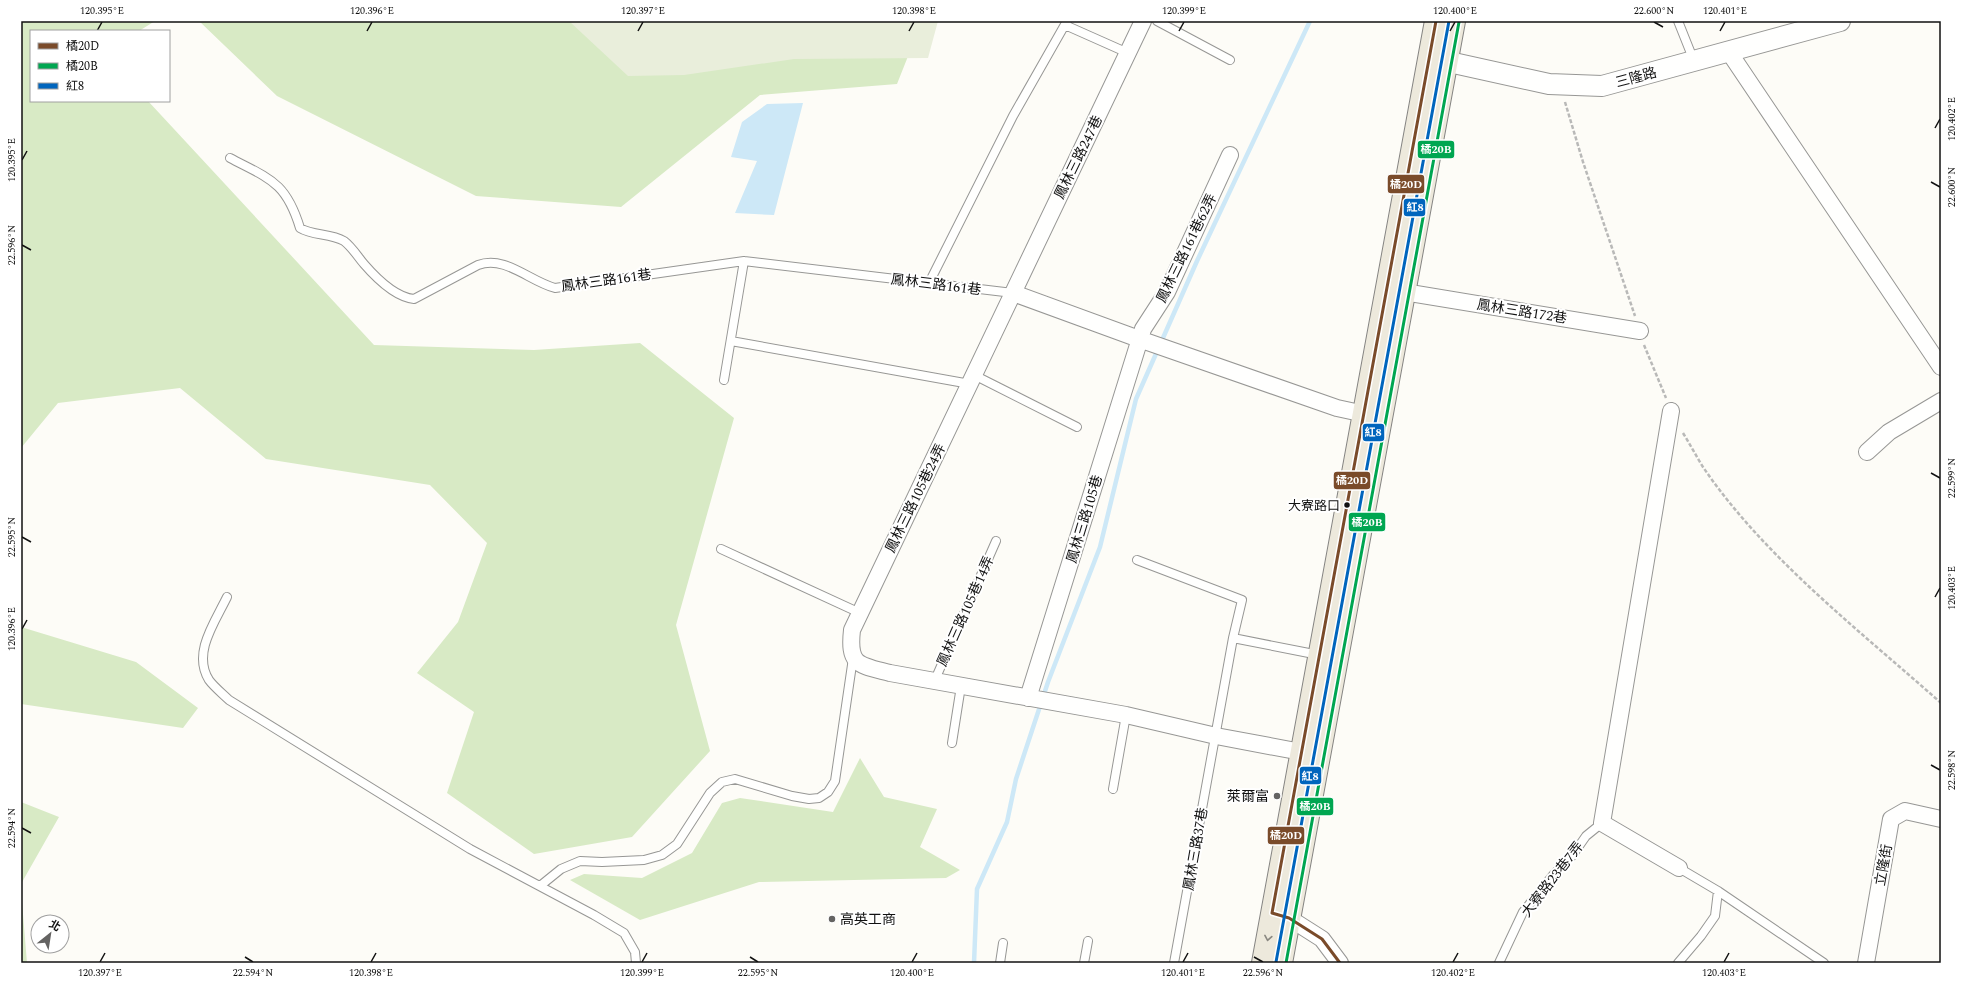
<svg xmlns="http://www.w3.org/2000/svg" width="1962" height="984" font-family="Spectral,'Noto Sans TC',serif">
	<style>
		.forest { fill: #d8eac5 }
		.cemetery { fill: #e9eedb }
		.water { fill: #cde8f7 }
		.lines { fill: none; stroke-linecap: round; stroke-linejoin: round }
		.stream { stroke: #cde8f7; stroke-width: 4.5 }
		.service-casing { stroke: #979795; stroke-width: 10 }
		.minor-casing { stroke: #979795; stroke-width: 18 }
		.tertiary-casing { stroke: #979795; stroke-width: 22 }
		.primary-casing { stroke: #858482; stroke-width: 24 }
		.path { stroke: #b9b9b8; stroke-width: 2.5; stroke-dasharray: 4 2; stroke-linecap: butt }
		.service { stroke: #fffffe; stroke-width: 8 }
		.minor { stroke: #fffffe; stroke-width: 16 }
		.tertiary { stroke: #fffffe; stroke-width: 20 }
		.primary { stroke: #ede9dc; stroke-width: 22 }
		.bus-1-casing { stroke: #fff; stroke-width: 6 }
		.bus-2-casing { stroke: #fff; stroke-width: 6 }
		.bus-3-casing { stroke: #fff; stroke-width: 6 }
		.bus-1 { stroke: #7a4b2a; stroke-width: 3 }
		.bus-2 { stroke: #00a651; stroke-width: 3 }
		.bus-3 { stroke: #0065bd; stroke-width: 3 }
		.oneway { stroke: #8a8881 }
		.ticks { fill: none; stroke: #111; stroke-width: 1.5 }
		.bus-dot { fill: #111; stroke: #fff; stroke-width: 1.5 }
		.poi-dot { fill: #646362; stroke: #fff; stroke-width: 1.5 }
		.labels { text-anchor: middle; stroke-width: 4; stroke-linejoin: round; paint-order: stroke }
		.bus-label { font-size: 13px; fill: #111; stroke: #fff; text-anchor: end }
		.street-label { font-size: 14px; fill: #111; stroke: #fff }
		.poi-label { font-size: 14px; fill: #111; stroke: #fff; text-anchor: end }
		.line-badge { stroke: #fff; stroke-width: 1.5 }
		.badge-label { font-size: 11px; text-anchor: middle; font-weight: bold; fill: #fff }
		.neatline { fill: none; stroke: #111; stroke-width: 1.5 }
		.ticks-label { font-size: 10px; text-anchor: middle; fill: #111 }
	</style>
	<rect width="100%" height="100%" fill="#fdfcf7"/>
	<path class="forest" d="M21 21H155L139 31H31V101H148L374 345 534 350 640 343 734 418 676 625 710 751 632 837 534 854 447 793 474 712 417 673 458 622 487 543 430 485 266 459 180 388 58 403 21 448Z
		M199 21H922L897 84 760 95 621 207 476 196 277 96Z
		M21 627 136 662 198 708 183 728 21 704Z
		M860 758 884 797 937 809 920 847 960 870 946 878 759 882 640 920 570 880 584 874 642 878 692 853 722 803 740 798 833 812Z
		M21 802 59 817 21 884Z
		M21 890 27 963H21Z"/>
	<path class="cemetery" d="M569 21H938L928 58 794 59 684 75 628 76Z"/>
	<path class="water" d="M803 103 774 215 735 213 757 161 731 157 742 122 767 104Z"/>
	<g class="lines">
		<path class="stream" d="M974 963 977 889 1007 822 1016 779 1048 682 1100 547 1136 399 1197 261 1310 21"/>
		<g class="service-casing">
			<path id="service" d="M1157 21 1230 60
				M1678 21 1694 61
				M1065 25 1128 53
				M230 158C270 179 286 182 300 228 313 236 330 233 344 241 352 247 358 257 364 264 377 279 395 297 414 299L478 265C505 255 529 281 555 288L744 261 1013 293
				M929 283 1013 116 1067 21
				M731 341 970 384
				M974 375 1077 427
				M724 380 744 261
				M721 549 860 613
				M1137 560 1242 600 1233 638 1174 963
				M227 597C215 622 192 653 209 680 214 687 223 694 229 700L470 849 594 915 624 933 635 952 636 963
				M1233 638 1319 655
				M934 682 996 541
				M952 743 961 686
				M1113 789 1126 715
				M1679 868 1718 891 1824 963
				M540 886 561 869 580 861 602 862 644 860 662 855 677 844 710 793 722 782 735 779 792 796 809 799 819 798 828 792 835 781 853 658
				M1000 963 1003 943
				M1084 963 1088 941
				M1499 963 1523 912 1554 874 1572 856 1586 836 1602 823
				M1678 963 1701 936 1715 916 1718 891"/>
		</g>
		<g class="minor-casing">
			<path id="minor" d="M1143 21 852 630C848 666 859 665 890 673L1126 715 1216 736 1312 754
				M1729 52 1941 367
				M1404 292 1640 331
				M1013 293 1139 339 1337 408 1374 416
				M1671 411 1602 823 1679 868
				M1867 452 1889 432 1941 401
				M1028 698 1143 329 1167 292 1230 155
				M1279 915 1289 918 1322 939 1340 963
				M1866 963 1891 819 1905 811 1941 819"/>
		</g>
		<g class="tertiary-casing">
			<path id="tertiary" d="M1431 58 1549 84 1602 86 1840 21"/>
		</g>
		<g class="primary-casing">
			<path id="primary" d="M1263 963 1436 21
				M1281 963 1454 21"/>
		</g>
		<path class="path" d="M1565 102 1583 162 1635 316
			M1644 345 1666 398
			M1683 433C1690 444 1696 456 1703 467 1764 557 1860 631 1941 703"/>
		<use href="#service" class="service"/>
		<use href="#minor" class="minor"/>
		<use href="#tertiary" class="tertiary"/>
		<use href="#primary" class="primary"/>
		<g class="bus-1-casing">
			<path id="bus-1" d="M1340 963 1322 939 1289 918 1272 913 1436 21"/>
		</g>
		<g class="bus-2-casing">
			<path id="bus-2" d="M1286 963 1459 22"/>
		</g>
		<g class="bus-3-casing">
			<path id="bus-3" d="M1276 962 1449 21"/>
		</g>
		<use href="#bus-1" class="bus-1"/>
		<use href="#bus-2" class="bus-2"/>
		<use href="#bus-3" class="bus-3"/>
	</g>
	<defs><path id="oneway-chevron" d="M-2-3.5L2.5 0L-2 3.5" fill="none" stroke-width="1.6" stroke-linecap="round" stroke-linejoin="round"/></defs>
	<use class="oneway" href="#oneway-chevron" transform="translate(1268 938) rotate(100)"/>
	<path class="ticks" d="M1654 22 1663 27M97 31 102 22M367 31 372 22M638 31 643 22M909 31 914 22M1179 31 1184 22M1450 31 1455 22M1720 31 1725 22M1935 128 1940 119M22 160 27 151M1931 182 1940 187M22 245 31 250M1931 473 1940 478M22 537 31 542M1935 597 1940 588M22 629 27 620M1931 765 1940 770M22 828 31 833M245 957 253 962M750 957 758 962M1254 957 1263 962M100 962 105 953M371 962 376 953M642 962 647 953M912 962 917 953M1183 962 1188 953M1453 962 1458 953M1724 962 1729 953"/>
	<circle class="bus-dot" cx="1347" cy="505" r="3.5"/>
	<g class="poi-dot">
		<circle cx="1277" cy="796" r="4"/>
		<circle cx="832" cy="919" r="4"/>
	</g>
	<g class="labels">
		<g class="bus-label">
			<text x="1340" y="510">大寮路口</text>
		</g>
		<g class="street-label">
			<text transform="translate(1636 77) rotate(-15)" y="5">三隆路</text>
			<text transform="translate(1078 157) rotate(-64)" y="5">鳳林三路247巷</text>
			<text transform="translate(1186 248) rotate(-64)" y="5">鳳林三路161巷62弄</text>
			<text transform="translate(606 280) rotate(-8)" y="5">鳳林三路161巷</text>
			<text transform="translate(936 284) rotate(7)" y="5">鳳林三路161巷</text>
			<text transform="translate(1522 311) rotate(9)" y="5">鳳林三路172巷</text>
			<text transform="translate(915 498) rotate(-64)" y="5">鳳林三路105巷24弄</text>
			<text transform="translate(1084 519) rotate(-73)" y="5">鳳林三路105巷</text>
			<text transform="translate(965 611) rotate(-66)" y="5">鳳林三路105巷14弄</text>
			<text transform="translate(1195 849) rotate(-80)" y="5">鳳林三路37巷</text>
			<text transform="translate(1883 865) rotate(-80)" y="5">立隆街</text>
			<text transform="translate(1552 879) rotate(-52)" y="5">大寮路23巷7弄</text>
		</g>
		<g class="poi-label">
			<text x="1269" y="801">萊爾富</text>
			<text x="840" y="924" text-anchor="start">高英工商</text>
		</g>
	</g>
	<g class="line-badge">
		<rect x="1417" y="140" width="38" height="19" rx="4" fill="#00a651"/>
		<rect x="1387" y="174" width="38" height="20" rx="4" fill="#7a4b2a"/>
		<rect x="1403" y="198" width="23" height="19" rx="4" fill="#0065bd"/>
		<rect x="1362" y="423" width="23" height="19" rx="4" fill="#0065bd"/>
		<rect x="1333" y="471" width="38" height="19" rx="4" fill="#7a4b2a"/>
		<rect x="1348" y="512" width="38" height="20" rx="4" fill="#00a651"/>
		<rect x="1299" y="766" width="23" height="19" rx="4" fill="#0065bd"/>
		<rect x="1296" y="797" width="38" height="19" rx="4" fill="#00a651"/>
		<rect x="1267" y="826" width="38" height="19" rx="4" fill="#7a4b2a"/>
	</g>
	<g class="badge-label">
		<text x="1436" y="153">橘20B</text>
		<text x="1406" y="188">橘20D</text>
		<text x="1415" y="211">紅8</text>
		<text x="1373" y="436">紅8</text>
		<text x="1352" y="484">橘20D</text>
		<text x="1367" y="526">橘20B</text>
		<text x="1310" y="780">紅8</text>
		<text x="1315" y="810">橘20B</text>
		<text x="1286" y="839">橘20D</text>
	</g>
	<rect width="1962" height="984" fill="none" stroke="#ffffff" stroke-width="44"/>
	<rect x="30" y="30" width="140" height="72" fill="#ffffff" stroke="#a0a0a0"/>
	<rect x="38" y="43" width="20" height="6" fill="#7a4b2a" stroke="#a0a0a0"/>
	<text x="66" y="50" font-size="12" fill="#111111">橘20D</text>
	<rect x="38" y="63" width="20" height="6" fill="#00a651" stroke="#a0a0a0"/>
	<text x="66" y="70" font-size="12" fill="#111111">橘20B</text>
	<rect x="38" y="83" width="20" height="6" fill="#0065bd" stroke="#a0a0a0"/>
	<text x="66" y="90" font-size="12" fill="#111111">紅8</text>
	<g transform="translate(50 934) rotate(30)"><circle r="19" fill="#ffffff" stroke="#a0a0a0"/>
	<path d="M0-3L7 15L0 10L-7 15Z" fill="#646362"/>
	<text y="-6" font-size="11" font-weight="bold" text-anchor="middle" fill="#111111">北</text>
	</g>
	<rect x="22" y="22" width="1918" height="940" class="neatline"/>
	<g class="ticks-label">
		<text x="102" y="14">120.395°E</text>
		<text x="372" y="14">120.396°E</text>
		<text x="643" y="14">120.397°E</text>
		<text x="914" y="14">120.398°E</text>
		<text x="1184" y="14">120.399°E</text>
		<text x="1455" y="14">120.400°E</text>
		<text x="1654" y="14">22.600°N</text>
		<text x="1725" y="14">120.401°E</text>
		<text transform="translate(1951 119) rotate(-90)" y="4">120.402°E</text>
		<text transform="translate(11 160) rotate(-90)" y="4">120.395°E</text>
		<text transform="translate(1951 187) rotate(-90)" y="4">22.600°N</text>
		<text transform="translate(11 245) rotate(-90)" y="4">22.596°N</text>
		<text transform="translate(1951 478) rotate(-90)" y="4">22.599°N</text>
		<text transform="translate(11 537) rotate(-90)" y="4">22.595°N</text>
		<text transform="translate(1951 588) rotate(-90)" y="4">120.403°E</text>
		<text transform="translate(11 629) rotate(-90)" y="4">120.396°E</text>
		<text transform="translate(1951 770) rotate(-90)" y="4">22.598°N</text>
		<text transform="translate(11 828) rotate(-90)" y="4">22.594°N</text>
		<text x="100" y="976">120.397°E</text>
		<text x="253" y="976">22.594°N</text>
		<text x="371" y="976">120.398°E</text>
		<text x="642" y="976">120.399°E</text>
		<text x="758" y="976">22.595°N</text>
		<text x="912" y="976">120.400°E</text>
		<text x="1183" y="976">120.401°E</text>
		<text x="1263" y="976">22.596°N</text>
		<text x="1453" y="976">120.402°E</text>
		<text x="1724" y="976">120.403°E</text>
	</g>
</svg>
